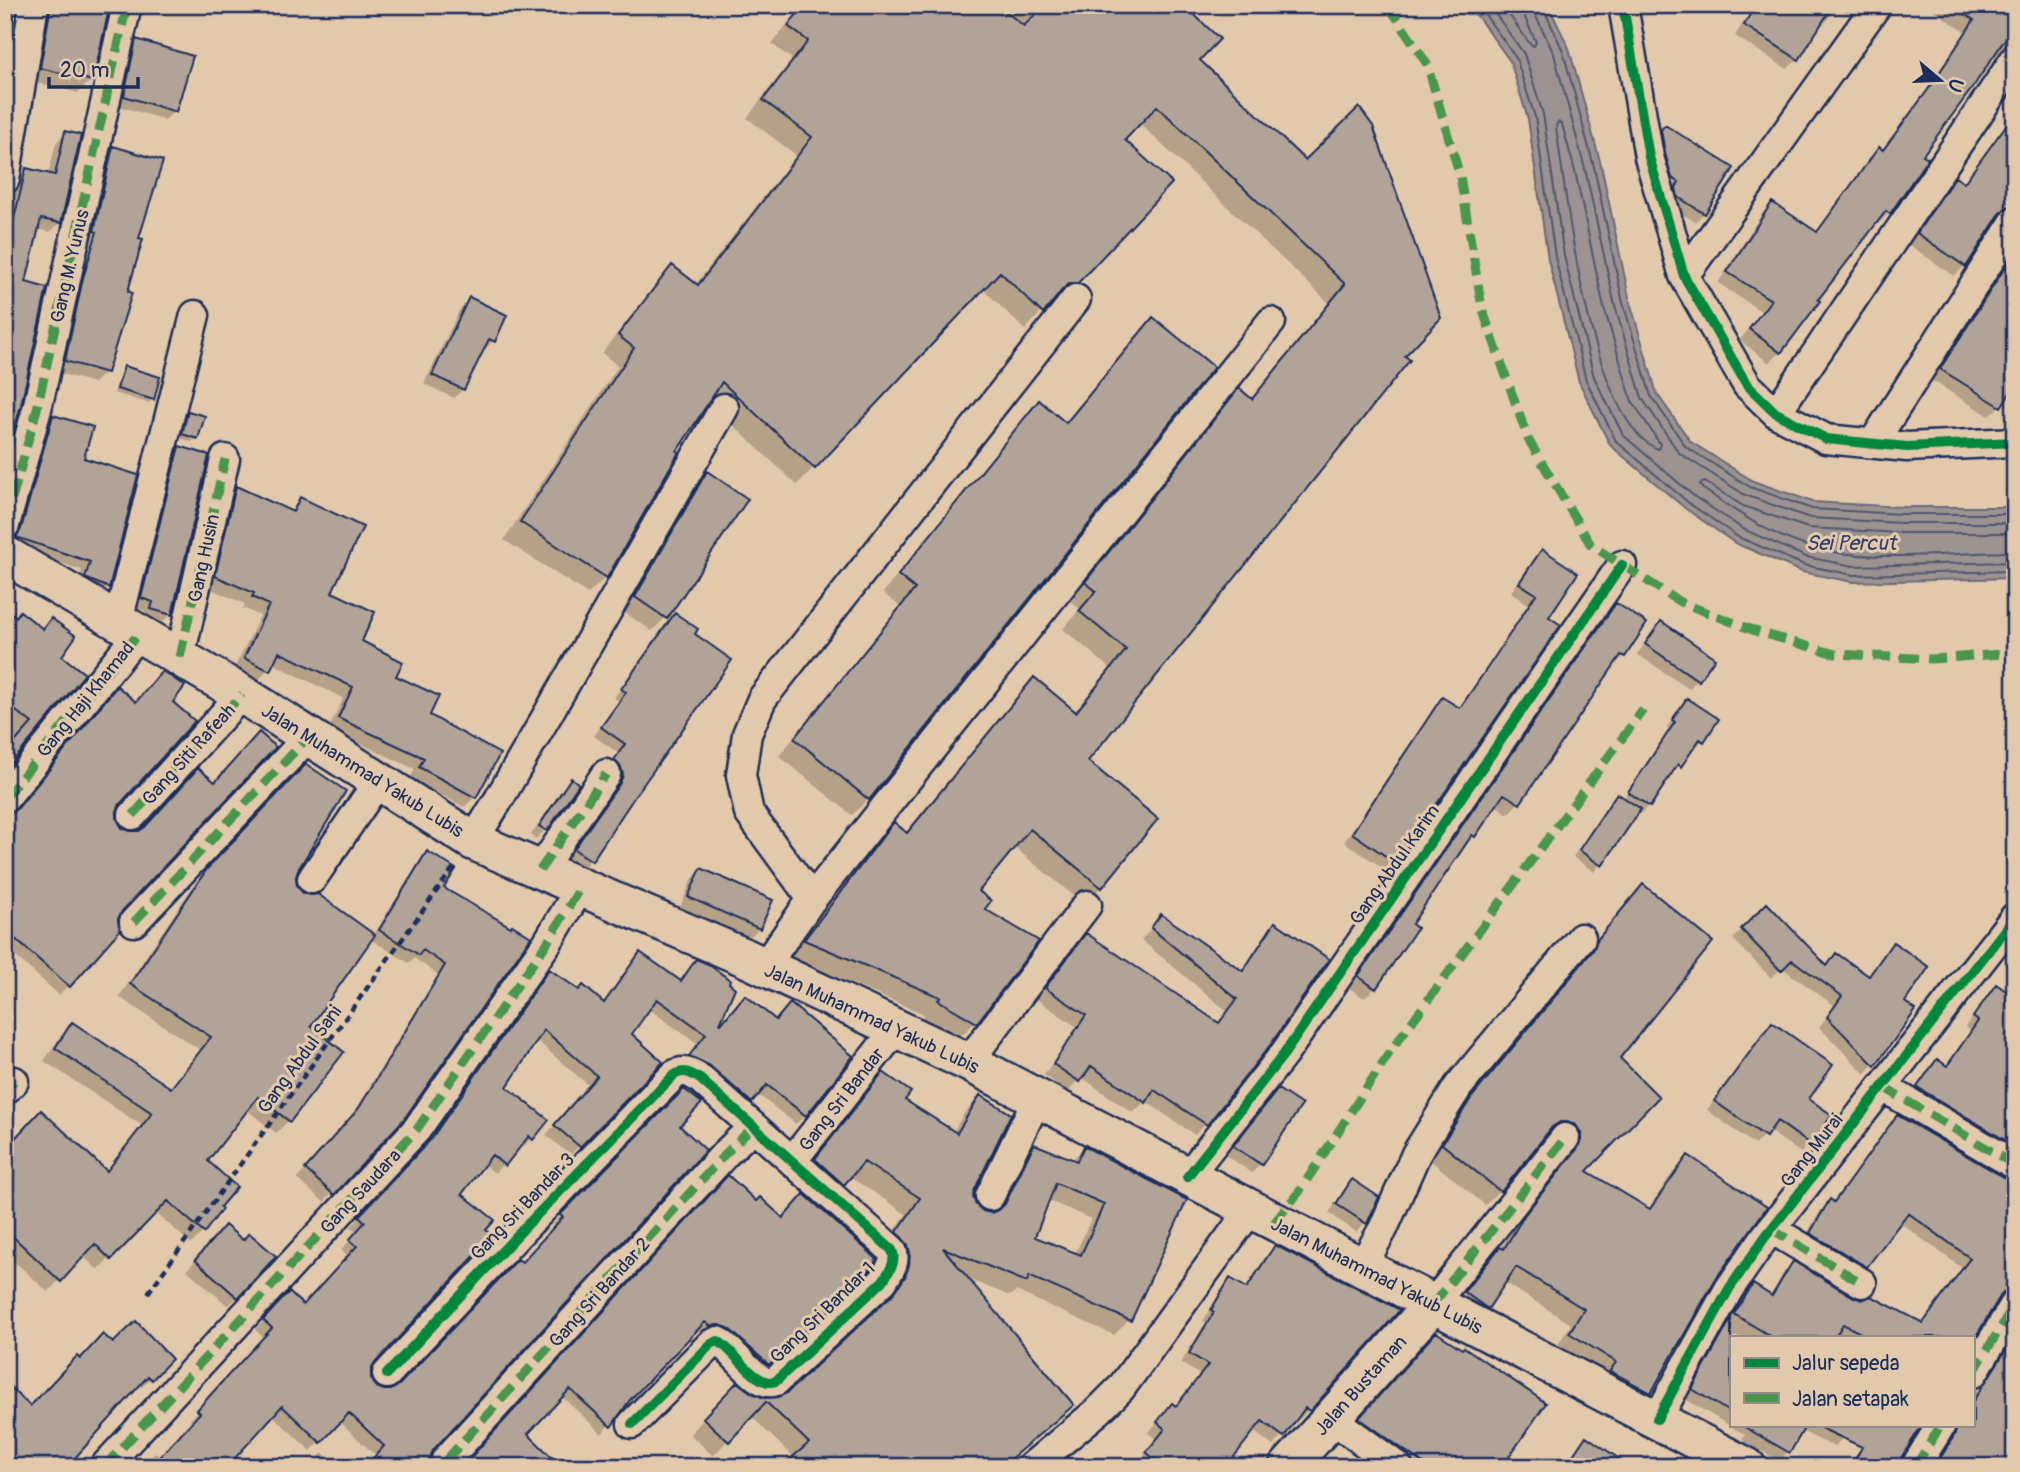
<svg xmlns="http://www.w3.org/2000/svg" width="2020" height="1472" font-family="Pangolin,sans-serif">
	<style>
		.water { fill: #9c9290; stroke: #686a7c; stroke-width: 2 }
		.shadow { fill: #0003; fill-rule: evenodd }
		.lines { fill: none; stroke-linecap: round; stroke-linejoin: round }
		.shore { stroke: #4f5772; stroke-width: 2 }
		.building { fill: #b1a398; stroke: #1b2f5e; stroke-width: 2; fill-rule: evenodd }
		.minor-casing { stroke: #1b2f5e; stroke-width: 33 }
		.major-casing { stroke: #1b2f5e; stroke-width: 42 }
		.path { stroke: #1b2f5e; stroke-width: 4.5; stroke-dasharray: 7 5; stroke-linecap: butt }
		.minor { stroke: #e3c9ab; stroke-width: 28 }
		.major { stroke: #e3c9ab; stroke-width: 37 }
		.quiet { stroke: #49964d; stroke-width: 9; stroke-dasharray: 18 9; stroke-linecap: butt }
		.cycleway-casing { stroke: #e3c9ab; stroke-width: 15 }
		.cycleway { stroke: #00873e; stroke-width: 10 }
		.labels { text-anchor: middle; stroke-width: 6; stroke-linejoin: round; paint-order: stroke }
		.street-label { font-size: 19px; fill: #1b2f5e; stroke: #e3c9ab }
		.water-label { font-size: 21px; font-style: italic; fill: #2e3e66; stroke: #e3c9ab }
	</style>
	<rect width="100%" height="100%" fill="#e3c9ab"/>
	<filter id="ink" filterUnits="userSpaceOnUse"><feTurbulence type="fractalNoise" baseFrequency=".0143" numOctaves="2"/><feDisplacementMap in="SourceGraphic" scale="14" xChannelSelector="R" yChannelSelector="G"/><feConvolveMatrix kernelMatrix="1 2 1 2 8 2 1 2 1" color-interpolation-filters="sRGB"/></filter>
	<g filter="url(#ink)">
		<path class="water" d="M1469 5H1548L1569 48 1601 165 1630 302 1657 394 1691 442 1753 481 1813 502 1902 507H2015V578L1853 582 1802 572 1735 543 1686 509 1610 445 1579 382 1548 259 1528 119 1510 61Z"/>
		<path class="shadow" d="M5 5H15L5 66Z
			M31 5H109L91 80 78 93 28 81Z
			M802 5H1181L1198 60 1403 356 1085 761 1101 887 1084 904 1014 847 977 892 982 910 976 1021 958 1039 922 1018 924 1014 788 957 877 842 894 825 905 833 1016 697 1034 680 1074 713 1110 668 1063 629 1080 609 1069 600 1222 408 1240 391 1250 400 1329 303 1139 123 1123 140 1077 281 1059 299 1052 300 1025 330 982 288 797 485 707 401 675 451 606 577 588 594 504 540 618 366 602 353 655 285 672 267 695 285 796 155 747 118 792 59 772 44Z
			M1754 5H1839L1823 25 1820 23 1798 59 1787 69 1735 36Z
			M1926 5H2015V57L2004 52 1998 54 1976 78 1921 155 1889 213 1878 224 1876 222 1780 352 1769 363 1740 340 1762 312 1718 283 1761 215 1772 204 1816 233 1869 160 1880 150 1881 151 1920 99 1965 32Z
			M137 41 174 111 165 120 116 105 128 50Z
			M2015 85V103L2007 98Z
			M2015 111V219L2005 214 1996 216 1965 266 1954 276 1908 244 1945 190 1956 179 1962 184Z
			M1665 127 1704 213 1695 222 1670 206 1656 136Z
			M65 133 60 223 50 232 37 229 23 283 5 455V197L11 196 17 179 27 170 48 175 56 143Z
			M113 148 137 239 106 372 94 383 55 372 102 159Z
			M2015 249V344L2000 406 1989 416 1931 380Z
			M469 300 493 341 484 350 482 349 463 389 454 398 424 384 460 309Z
			M1153 319 868 799 852 815 779 756 900 607 883 593 1023 419 1039 403 1065 424 1136 336Z
			M124 368 152 399 148 403 114 393 120 372Z
			M189 413 196 438 192 442 179 438 185 417Z
			M53 417 82 460 108 587 99 596 77 587 82 570 9 546 13 540 44 426Z
			M180 448 171 614 162 623 143 618 145 611 133 607 171 457Z
			M707 473 665 618 652 631 622 611 693 487Z
			M236 489 289 513 301 499 330 593 359 642 394 677 427 716 475 797 464 807 410 778 415 769 329 729 343 698 272 663 258 681 234 669 260 616 243 608 245 604 206 587 226 499Z
			M1542 551 1575 573 1395 861 1386 870 1344 842 1434 708 1443 699 1458 709 1488 666 1528 604 1511 592 1533 560Z
			M1616 605 1613 651 1622 658 1612 666 1518 803 1508 814 1495 805 1409 925 1375 988 1364 998 1349 988 1606 615Z
			M5 611 15 618 41 630 51 620 59 656 82 674 5 769Z
			M675 615 692 634 631 798 590 860 582 869 567 859 612 793 615 784 607 769 618 753 594 736 619 701 614 698 666 623Z
			M1661 623 1697 680 1689 689 1637 654Z
			M1687 700 1703 740 1695 748 1693 746 1680 765 1671 772 1648 806 1641 813 1637 811 1594 872 1573 857 1611 802 1617 795 1623 799 1669 730 1666 728Z
			M170 702 115 810 120 910 116 919 118 930 59 995 5 947V816L11 815 135 704Z
			M294 778 295 886 301 894 373 936 419 862 427 854 442 888 511 929 332 1193 324 1202 297 1179 350 1119 438 975 414 958 409 963 370 939 308 1027 341 1053 288 1121 276 1133 246 1109 205 1161 217 1207 220 1210 203 1232 191 1244 155 1212 98 1270 83 1256 48 1292 5 1253V1150L105 1172 141 1125 44 1061 60 1037 72 1025 170 1089 200 1050 119 997 195 883Z
			M571 781 545 830 536 839 531 835 562 789Z
			M701 870 759 928 750 937 680 907 692 879Z
			M1643 887 1617 1058 1584 1171 1647 1210 1674 1171 1688 1157 1714 1279 1650 1392 1635 1407 1556 1348 1571 1324 1504 1282 1487 1308 1473 1322 1450 1308 1500 1249 1511 1231 1564 1165 1568 1156 1551 1135 1543 1137 1500 1190 1485 1205 1429 1159 1457 1113 1580 965 1583 957 1628 901Z
			M1767 906 1826 967 1836 955 1867 977 1893 944 1902 1003 1889 1043 1865 1074 1819 1027 1835 1006 1782 968 1771 978 1733 939Z
			M1162 917 1241 971 1265 935 1276 925 1205 1124 1195 1135 1145 1101 1133 1113 1081 1077 1068 1092 1044 1075 1077 1027 1036 999 1087 936 1217 1024 1227 1011 1141 940Z
			M640 954 679 982 697 961 717 1024 805 1115 796 1124 757 1094 742 1111 681 1065 698 1044 649 1009 629 1034 661 1063 570 1155 546 1135 589 1086 536 1040 505 1087 532 1138 523 1147 520 1145 495 1173 483 1164 460 1194 369 1369V1379L375 1388 384 1392H392L399 1388 521 1265 555 1228 552 1225 684 1091 678 1126 432 1448 376 1456 339 1421 311 1451 272 1415 234 1456 243 1465 241 1467H142L155 1453 160 1457 192 1423 190 1420 264 1338 255 1330 280 1303 303 1307 349 1257 341 1250 358 1232 351 1227 422 1150 540 980 550 971 579 992 602 1004Z
			M1996 986 2015 999V1160L1909 1097 1937 1061 1945 1067 1971 1031 1965 1027Z
			M1772 1025 1807 1099 1830 1116 1801 1153 1768 1130 1755 1145 1707 1110Z
			M884 1074 902 1100 953 1132 965 1112 980 1097 972 1197 974 1206 983 1213H994L1019 1161 1034 1146 1071 1161 1084 1148 1185 1201 1129 1320 1114 1335 1016 1291 1010 1296 965 1278 1072 1404 794 1458 751 1416 713 1456 690 1434 722 1399 751 1395 763 1400 779 1399 788 1395 881 1308 890 1294 895 1282 883 1248 906 1214 849 1176 828 1199 801 1175 869 1089ZM1047 1200 1091 1219 1075 1254 1032 1238Z
			M1278 1091 1300 1105 1260 1164 1252 1173 1225 1155Z
			M1897 1117 2007 1181 2015 1183V1299L2005 1296 1997 1298 1973 1338 1731 1337V1425H1850L1843 1438 1834 1447 1801 1431 1788 1452 1779 1461 1742 1440 1745 1435 1685 1399 1744 1295 1753 1286 1770 1296 1784 1272 1793 1263 1853 1299 1922 1324 1962 1268 1899 1222 1857 1275 1802 1242 1821 1210 1830 1201 1833 1203 1888 1126Z
			M1352 1182 1365 1223 1356 1232 1329 1213 1343 1191Z
			M756 1204 782 1220 860 1278 760 1371 710 1332 701 1334 696 1329 628 1399 602 1434 561 1396 463 1467Z
			M216 1236 243 1242 237 1297 228 1306 187 1270Z
			M1275 1247 1308 1410 1299 1420 1296 1418 1273 1446 1252 1430 1224 1467H1142L1138 1463 1157 1439 1148 1433 1163 1415 1175 1407 1200 1375 1181 1363 1206 1322 1203 1321 1221 1290 1231 1280 1245 1289 1265 1257Z
			M2015 1333V1467H1932L1949 1436 1945 1425H1973V1391L1980 1389Z
			M1427 1344 1504 1462 1511 1467H1407L1352 1428Z
			M113 1346 170 1359 142 1387 138 1383 30 1408 79 1361Z
			M1586 1438 1628 1467H1563Z
			M323 1453 338 1467H310Z
			M1646 1455 1666 1467H1634Z"/>
		<g class="lines">
			<path class="shore" d="M1478 5 1516 58 1535 117 1555 257 1586 380 1616 441 1690 504 1738 537 1804 565 1854 575 2015 571
				M1489 5 1524 54 1543 114 1564 256 1594 377 1623 435 1695 497 1743 529 1806 557 1854 566 2015 562
				M1502 5 1530 44 1534 46 1536 42 1525 18 1523 5
				M1534 5 1535 14 1554 54 1585 169 1615 306 1642 398 1679 453 1745 495 1810 518 1901 523H2015
				M1542 5 1563 51 1594 167 1623 303 1651 396 1686 447 1750 487 1812 509 1901 514H2015
				M1558 122 1562 124 1575 171 1604 308 1632 401 1660 444 1658 449C1590 422 1566 195 1556 126Z
				M2015 533H1901L1808 528 1743 506 1705 482 1700 484 1702 488C1735 511 1771 536 1810 547 1870 564 1952 552 2015 552"/>
		</g>
		<path class="building" d="M51 5H110L93 81 40 68Z
			M804 5H997L1024 26 1044 5H1184L1220 39 1200 60 1305 160 1359 107 1373 126 1441 318 1405 356 1410 360 1088 761 1158 819 1102 888 1030 829 979 891 991 901 985 909 1039 941 977 1023 938 1000 940 997 804 940 894 822 907 833 1034 677 1076 712 1126 650 1079 611 1096 591 1085 582 1239 388 1252 399 1345 284 1157 106 1125 140 1172 183 1078 283H1070L1063 289 1043 314 1000 272 815 469 722 382 677 451 679 452 607 578 520 522 634 348 618 335 672 265 698 285 812 137 763 100 808 41 788 26Z
			M1756 5H1833L1799 60 1744 25Z
			M1951 5H2015V24L1973 87 1923 155 1928 158 1890 214 1886 211 1818 300 1820 301 1781 353 1749 329 1771 300 1727 272 1772 202 1817 232 1879 147 1883 150 1930 87 1974 20Z
			M5 34 12 36 8 60H5Z
			M136 39 193 56 176 112 124 96Z
			M2015 113V205L2007 207 2001 212 1966 267 1917 233 1955 177 1964 183Z
			M1665 125 1734 168 1705 214 1678 197 1676 188 1679 182 1672 178 1665 153 1661 130Z
			M65 131 81 135 61 223 41 219 26 282 47 288 21 405 5 462V235L10 236 26 168 55 175Z
			M113 146 163 161 139 238 143 239 128 291 132 293 107 373 65 361 83 278 97 232 94 231Z
			M2015 252V385L2001 407 1940 369Z
			M469 297 507 315 495 342 489 339 464 390 432 375Z
			M1153 317 1214 367 869 800 794 738 915 589 898 575 1039 400 1066 423Z
			M124 366 160 377 154 400 117 389Z
			M188 411 205 416 198 439 182 434Z
			M53 415 93 427 84 458 138 475 109 588 85 578 90 562 16 537 21 529Z
			M179 446 209 455 172 615 151 609 153 602 141 598Z
			M707 471 748 499 667 619 635 597Z
			M236 486 293 512 300 497 363 527 332 592 375 612 362 641 403 662 396 676 439 696 430 715 500 754 476 798 419 767 424 758 338 718 353 687 279 652 270 671 244 658 269 605 252 597 254 593 215 576Z
			M1542 549 1578 573 1549 617 1561 625 1396 863 1352 833 1442 697 1460 708 1496 655 1536 594 1519 583Z
			M1616 603 1647 623 1625 657 1621 655 1520 804 1504 794 1475 837 1472 835 1412 924 1417 928 1376 989 1358 976Z
			M5 608 16 617 20 611 43 629 51 618 76 636 62 656 85 674 5 771V753L32 723 5 703Z
			M675 613 698 629 695 634 732 660 633 799 592 861 574 849 620 783 623 775 621 767 614 760 625 744 601 727 626 692 621 689Z
			M1661 621 1715 658 1699 681 1645 644Z
			M162 671 185 686 173 702 195 721 120 804 117 811V819L122 828 130 831H139L145 827 198 768 215 782 259 732 276 747 122 911 118 919 120 930 70 987 5 930V814L18 808 117 686 136 702Z
			M1687 698 1719 719 1704 742 1700 739 1681 767 1678 764 1650 807 1628 792 1675 722 1672 720Z
			M306 764 346 791 298 870 296 877 297 886 303 893 310 895 318 894 375 935 311 1026 344 1052 290 1122 258 1097 208 1161 237 1187 220 1207 222 1209 204 1233 168 1201 111 1260 95 1244 61 1282 5 1229V1149L41 1110 107 1171 152 1113 55 1048 72 1022 171 1088 211 1037 130 984 207 869Z
			M571 778 579 784 547 831 539 826Z
			M1617 793 1641 809 1602 866 1579 850Z
			M427 851 456 869 444 888 511 927 512 925 531 937 404 1119 334 1195 305 1169 359 1108 445 965 423 950 419 955 379 930Z
			M701 868 773 900 760 929 688 897Z
			M1643 884 1713 942 1620 1058 1659 1097 1587 1171 1650 1209 1688 1155 1767 1207 1715 1280 1651 1393 1610 1371 1616 1362 1569 1333 1584 1309 1516 1267 1488 1309 1464 1292 1500 1247 1504 1249 1525 1214 1578 1148 1581 1140V1133L1576 1125 1567 1122H1560L1552 1127 1501 1192 1442 1144 1472 1097 1594 949 1597 940Z
			M1767 903 1827 966 1836 953 1869 976 1893 942 1929 967 1905 1002 1916 1010 1875 1066 1827 1017 1842 996 1792 960 1781 971 1741 929Z
			M1161 914 1243 971 1275 922 1329 959 1271 1044 1207 1125 1154 1090 1146 1103 1091 1066 1080 1082 1053 1064 1086 1015 1045 988 1086 933 1219 1023 1237 999 1151 928Z
			M640 952 681 981 696 959 708 964 730 980 729 983 735 988 720 1023 721 1024 745 995 776 1020 790 1003 853 1056 806 1116 767 1085 752 1103 709 1065 689 1056 706 1034 657 999 632 1034 663 1062 580 1147 554 1125 597 1076 544 1030 507 1087 549 1120 533 1140 529 1136 505 1166 492 1155 462 1194 495 1220 486 1230 493 1236 375 1363 371 1370V1378L376 1387 384 1390H391L399 1385 518 1259 522 1262 563 1217 560 1215 684 1089 702 1103 680 1126 706 1150 434 1449 430 1457 431 1467H365L384 1446 349 1413 321 1443 282 1406 227 1467H150L200 1413 197 1410 222 1382 272 1328 263 1320 289 1292 303 1305 357 1246 349 1240 365 1222 359 1216 431 1139 549 969 579 990 583 985 604 1003Z
			M1996 984 2015 997V1146L1917 1087 1937 1059 1947 1066 1978 1021 1973 1017Z
			M1772 1022 1833 1065 1809 1099 1832 1115 1811 1145 1777 1121 1766 1137 1714 1101Z
			M883 1072 911 1092 905 1100 957 1133 980 1095 1011 1114 975 1189 973 1197 976 1205 983 1211 991 1213 999 1210 1005 1204 1034 1144 1077 1161 1084 1146 1187 1200 1131 1321 1029 1276 1027 1282 943 1248 1074 1405 1001 1467H781L809 1443 766 1402 729 1442 703 1418 737 1382 752 1393 764 1398 778 1397 787 1393 894 1293 905 1277 909 1265 910 1253 908 1245 897 1232 920 1198 864 1162 844 1185 815 1159ZM1056 1183 1104 1204 1081 1255 1035 1237Z
			M1278 1089 1302 1105 1262 1165 1233 1146Z
			M1897 1115 2007 1179 2015 1182V1287L2006 1290 2001 1295 1973 1341V1337H1868L1843 1324 1835 1337H1772L1734 1314 1753 1284 1772 1296 1793 1261 1854 1297 1862 1300 1871 1296 1923 1323 1970 1258 1908 1213 1867 1267 1810 1233 1830 1199 1834 1202Z
			M728 1175 756 1201 760 1197 783 1218 804 1194 877 1259 870 1270 769 1365 728 1328 719 1325 710 1326 705 1322 630 1400 611 1427 570 1389 528 1434 562 1467H462Z
			M1352 1179 1379 1197 1367 1224 1336 1204Z
			M225 1225 243 1240 249 1233 276 1256 238 1298 195 1260Z
			M1275 1245 1400 1310 1310 1411 1305 1408 1284 1437 1262 1421 1226 1467H1164L1146 1452 1165 1429 1157 1422 1172 1403 1176 1406 1208 1365 1189 1353 1214 1312 1211 1310 1230 1278 1247 1288Z
			M1731 1319V1413L1692 1389Z
			M136 1321 172 1359 152 1380 148 1376 67 1467H5V1382L30 1406 77 1356 80 1359 103 1334 113 1343Z
			M1436 1332 1462 1349 1464 1347 1546 1403 1502 1467H1428L1359 1418Z
			M2015 1336V1467H1935L1955 1434 1958 1425H1973V1401Z
			M1741 1425H1806L1790 1453Z
			M1814 1425H1922L1901 1458 1898 1467H1851L1862 1447Z
			M1586 1436 1631 1467H1565Z"/>
		<g class="lines">
			<g class="minor-casing">
				<path id="minor" d="M1623 5 1649 157 1684 276 1747 385 1776 413 1826 439 1907 447 2015 442
					M5 179 34 5
					M1684 276 1877 5
					M1776 413 2015 59
					M1873 443 2015 221
					M5 525 37 409 127 5
					M118 621 195 315
					M180 657 225 459
					M5 798 139 633
					M133 815 242 694
					M473 841 499 799 724 408
					M540 870 606 774
					M312 879 379 780
					M812 899 749 813 741 775 747 734 762 699 1076 299
					M134 922 309 736
					M764 967 812 899 1271 322
					M968 1062 1087 905
					M1883 1087 2015 1165
					M5 1090 14 1081
					M792 1161 896 1029
					M1187 1177 1284 1054 1622 565
					M990 1196 1037 1099
					M1771 1229 1862 1283
					M1361 1268 1383 1229 1416 1154 1458 1087 1581 938
					M1433 1304 1565 1138
					M1973 1373 2015 1304
					M387 1374 523 1229 674 1075C684 1069 691 1073 700 1079L892 1250C897 1262 889 1271 883 1281L776 1381C757 1389 735 1351 718 1341L711 1344 632 1424
					M1331 1418 1398 1467
					M1657 1419 1729 1289 1765 1237 2015 917
					M446 1460 726 1153 753 1127
					M104 1467 417 1129 547 943 580 888
					M1031 1467 1098 1411 1121 1388 1250 1210
					M1915 1467 1941 1425"/>
			</g>
			<g class="major-casing">
				<path id="major" d="M5 555 242 694 473 841 744 957 968 1062 1747 1467
					M1288 1467 1433 1304"/>
			</g>
			<path class="path" d="M148 1293 454 867"/>
			<use href="#minor" class="minor"/>
			<use href="#major" class="major"/>
			<path class="quiet" d="M1388 5 1427 64 1460 176 1482 308 1528 439 1591 545 1680 602 1758 632 1835 654 1932 659 2015 653
				M5 525 37 409 127 5
				M180 657 225 459
				M5 798 139 633
				M133 815 242 694
				M540 870 606 774
				M134 922 309 736
				M1883 1087 2015 1165
				M5 1090 14 1081
				M1274 1223 1299 1192 1391 1050 1643 710
				M1771 1229 1862 1283
				M1433 1304 1565 1138
				M1973 1373 2015 1304
				M446 1460 726 1153 753 1127
				M104 1467 417 1129 547 943 580 888
				M1915 1467 1941 1425"/>
			<g class="cycleway-casing">
				<path id="cycleway" d="M1623 5 1649 157 1684 276 1747 385 1776 413 1826 439 1907 447 2015 442
					M1187 1177 1284 1054 1622 565
					M387 1374 523 1229 674 1075C684 1069 691 1073 700 1079L892 1250C897 1262 889 1271 883 1281L776 1381C757 1389 735 1351 718 1341L711 1344 632 1424
					M1657 1419 1729 1289 1765 1237 2015 917"/>
			</g>
			<use href="#cycleway" class="cycleway"/>
		</g>
	</g>
	<g class="labels">
		<g class="street-label">
			<text transform="translate(69 266) rotate(-77)" y="7">Gang M. Yunus</text>
			<text transform="translate(203 558) rotate(-78)" y="7">Gang Husin</text>
			<text transform="translate(85 699) rotate(-51)" y="7">Gang Haji Khamad</text>
			<text transform="translate(188 754) rotate(-48)" y="7">Gang Siti Rafeah</text>
			<text transform="translate(363 770) rotate(32)" y="7">Jalan Muhammad Yakub Lubis</text>
			<text transform="translate(1394 864) rotate(-55)" y="7">Gang Abdul Karim</text>
			<text transform="translate(872 1018) rotate(25)" y="7">Jalan Muhammad Yakub Lubis</text>
			<text transform="translate(299 1059) rotate(-54)" y="7">Gang Abdul Sani</text>
			<text transform="translate(841 1099) rotate(-52)" y="7">Gang Sri Bandar</text>
			<text transform="translate(1811 1150) rotate(-52)" y="7">Gang Murai</text>
			<text transform="translate(360 1191) rotate(-47)" y="7">Gang Saudara</text>
			<text transform="translate(522 1206) rotate(-46)" y="7">Gang Sri Bandar 3</text>
			<text transform="translate(1377 1275) rotate(27)" y="7">Jalan Muhammad Yakub Lubis</text>
			<text transform="translate(599 1292) rotate(-48)" y="7">Gang Sri Bandar 2</text>
			<text transform="translate(822 1312) rotate(-44)" y="7">Gang Sri Bandar 1</text>
			<text transform="translate(1360 1385) rotate(-48)" y="7">Jalan Bustaman</text>
		</g>
		<g class="water-label">
			<text x="1851" y="550">Sei Percut</text>
		</g>
	</g>
	<rect width="2020" height="1472" fill="none" stroke="#e3c9ab" stroke-width="28"/>
	<rect x="14" y="14" width="1992" height="1444" fill="none" stroke="#1b2f5e" stroke-width="2.5" filter="url(#ink)"/>
	<rect x="1730" y="1336" width="245" height="91" fill="#e3c9ab" stroke="#938b8c" stroke-width="2"/>
	<rect x="1744" y="1358" width="35" height="10" fill="#00873e" stroke="#938b8c" stroke-width="2"/>
	<text x="1792" y="1370" font-size="21" fill="#1b2f5e">Jalur sepeda</text>
	<rect x="1744" y="1393" width="35" height="10" fill="#49964d" stroke="#938b8c" stroke-width="2"/>
	<text x="1792" y="1406" font-size="21" fill="#1b2f5e">Jalan setapak</text>
	<g transform="translate(1940 80) rotate(109)" stroke="#e3c9ab" stroke-width="5" paint-order="stroke">
	<path d="M0-5L12 26L0 18L-12 26Z" fill="#1b2f5e"/>
	<text y="-10" font-size="19" font-weight="bold" text-anchor="middle" fill="#1b2f5e">U</text>
	</g>
	<path d="M49 77v10h89v-10" fill="none" stroke="#1b2f5e" stroke-width="3.5"/>
	<text x="60" y="77" font-size="21" fill="#1b2f5e" stroke="#e3c9ab" stroke-width="5" paint-order="stroke">20 m</text>
</svg>
